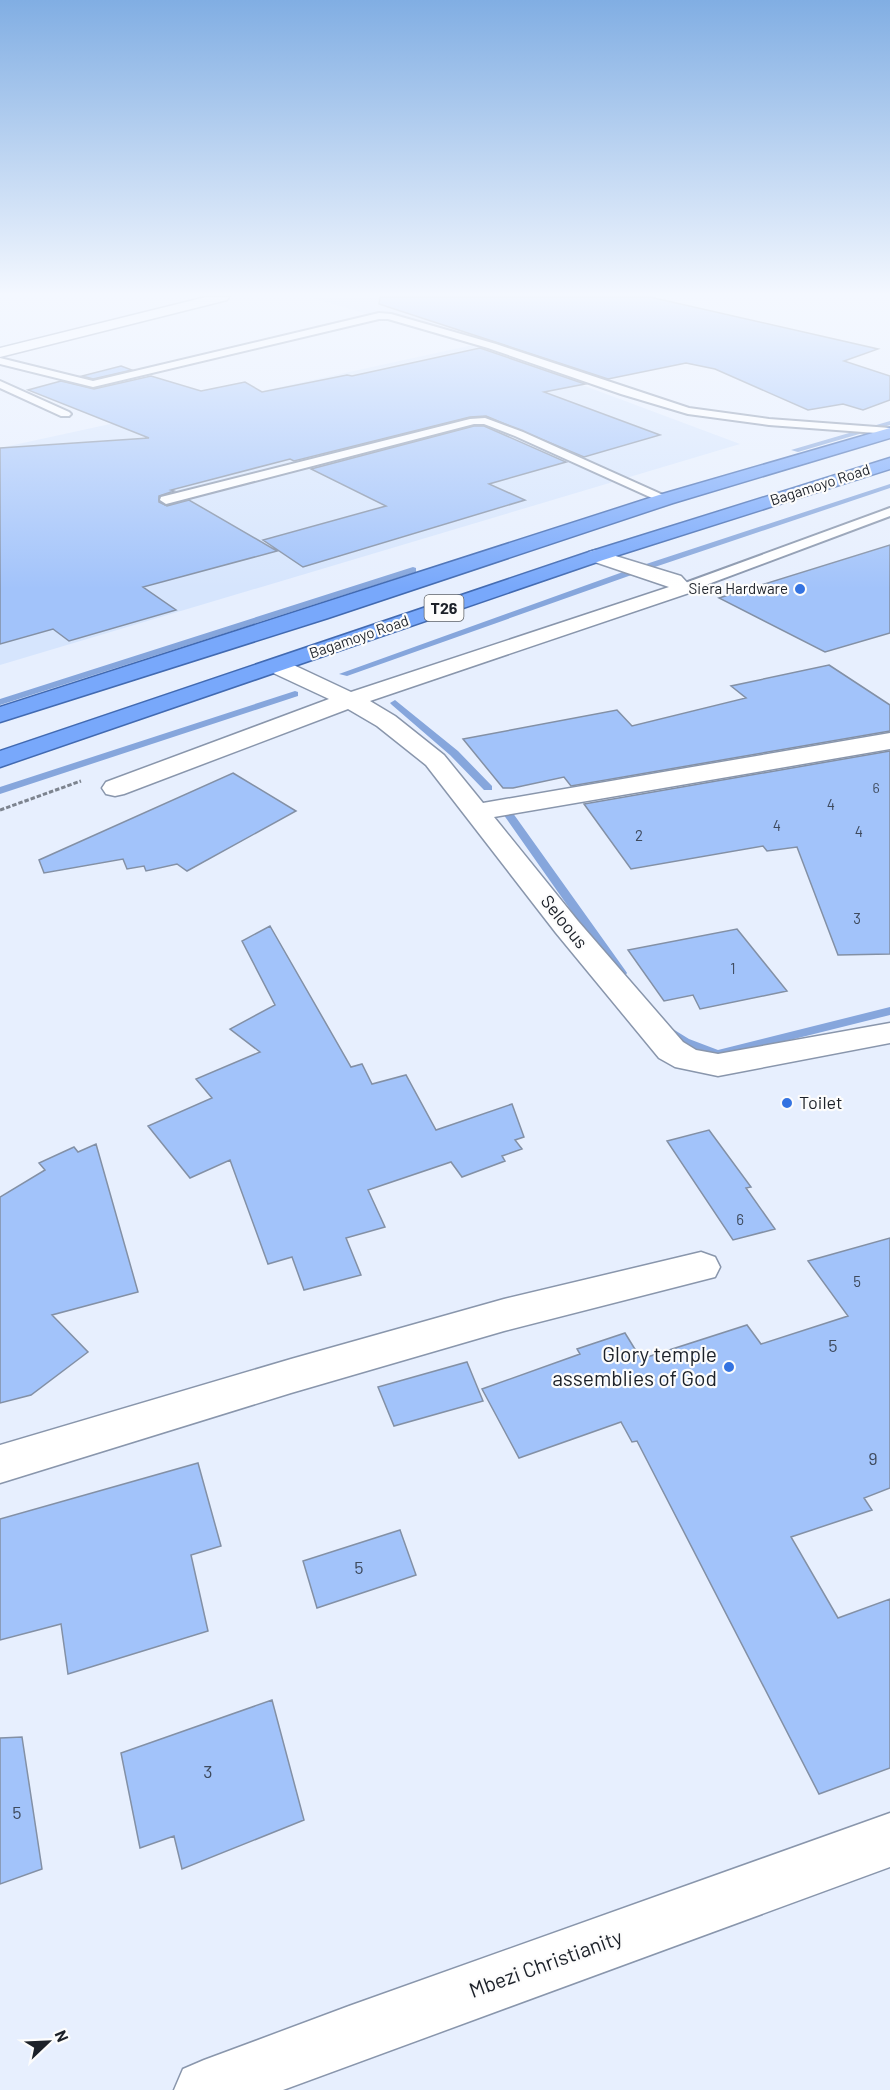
<svg xmlns="http://www.w3.org/2000/svg" width="890" height="2090" font-family="Barlow,sans-serif">
	<style>
		.built { fill: #d6e5fd }
		.lines { fill: none; stroke-linecap: round; stroke-linejoin: round }
		.stream { fill: #86a6dc; fill-rule: evenodd }
		.building { fill: #a2c3fa; stroke: #8390a5; stroke-width: 1.5 }
		.service-casing { stroke: #8996ac; stroke-width: 4 }
		.minor-casing { stroke: #8996ac; stroke-width: 3 }
		.trunk-casing { stroke: #426ab1; stroke-width: 3 }
		.path { stroke: #7d848f; stroke-width: 3; stroke-dasharray: 4.5 2; stroke-linecap: butt }
		.service { fill: #fff; fill-rule: evenodd }
		.minor { fill: #fff; fill-rule: evenodd }
		.trunk { fill: #78a8fb; fill-rule: evenodd }
		.poi-dot { fill: #3473e1; stroke: #fcfcfc; stroke-width: 2 }
		.labels { text-anchor: middle; stroke-width: 4.5; stroke-linejoin: round; paint-order: stroke }
		.far-number-label { font-size: 14px; fill: #3e4a5d }
		.far-street-label { font-size: 15px; fill: #1c2129; stroke: #fcfcfc }
		.far-poi-label { font-size: 15px; fill: #1c2129; stroke: #fcfcfc; text-anchor: end }
		.number-label { font-size: 15px; fill: #3e4a5d }
		.shield { fill: #fcfcfc; stroke: #5f6368; stroke-width: 1.5 }
		.shield-label { font-size: 16px; font-weight: bold; fill: #1c2129 }
		.street-label { font-size: 18px; fill: #1c2129; stroke: #fcfcfc }
		.poi-label { font-size: 18px; fill: #1c2129; stroke: #fcfcfc; text-anchor: start }
		.near-number-label { font-size: 18px; fill: #3e4a5d }
		.near-poi-label { font-size: 21px; fill: #1c2129; stroke: #fcfcfc; text-anchor: end }
		.near-street-label { font-size: 21px; fill: #1c2129; stroke: #fcfcfc }
	</style>
	<rect width="100%" height="100%" fill="#e7effe"/>
	<path class="built" d="M309 297H574L625 312 475 345 740 444 0 665V448L473 345Z"/>
	<g class="lines">
		<path class="stream" d="M890 421V425L798 452 791 450Z
			M890 484V488L640 572 347 676 339 674 634 568Z
			M413 567 416 568V572L0 705V699Z
			M295 691 298 692V696L0 794V787Z
			M395 700 458 751 492 786V790H484L450 755 392 705 390 703Z
			M506 808 510 809 625 970 627 973 625 976H617L501 811Z
			M890 1007V1015L718 1058 680 1045 661 1030 668 1026 689 1039 718 1050Z"/>
	</g>
	<path class="building" d="M380 297H650L878 349 844 361 890 376V400L863 410 843 404 808 410 715 369 686 363 608 379 379 304Z
		M480 348 585 384 544 392 660 435 584 457 486 416 470 417 294 461 290 459 171 490 174 491 159 496V502L167 506 189 500 277 551 143 587 176 610 69 641 53 629 0 644V448L149 438 28 390 61 381 94 389 151 376 201 391 245 382 262 392 347 375 352 376Z
		M121 366 132 370 93 379 82 376Z
		M474 426H484L566 462 489 484 525 500 303 567 263 540 386 506 311 469Z
		M890 545V633L825 652 719 598Z
		M829 665 890 705V731L571 786 564 777 513 788H503L463 739 617 710 632 726 746 698 731 686Z
		M890 751V954L838 955 797 847 767 851 763 846 631 869 584 804Z
		M233 773 296 811 187 871 177 864 146 871 144 866 127 869 123 859 44 873 39 860Z
		M270 926 351 1067 362 1064 372 1084 406 1075 436 1130 512 1104 524 1137 515 1140 522 1149 502 1156 505 1161 462 1177 451 1162 368 1190 385 1227 346 1238 361 1275 304 1290 292 1257 268 1264 230 1160 190 1178 148 1126 212 1098 196 1079 260 1052 230 1029 275 1005 242 941Z
		M737 929 787 991 700 1009 693 995 664 1001 628 950Z
		M709 1130 751 1187 746 1188 775 1229 733 1240 667 1141Z
		M96 1144 138 1292 52 1315 88 1352 31 1395 0 1403V1197L45 1170 39 1163 74 1147 78 1152Z
		M890 1238V1488L864 1498 872 1510 791 1537 838 1618 890 1599V1768L819 1794 637 1441 632 1442 621 1422 519 1458 482 1389 580 1354 577 1349 625 1333 641 1359 747 1325 761 1344 848 1316 808 1261Z
		M467 1362 483 1401 394 1426 378 1387Z
		M198 1463 221 1546 191 1555 208 1631 68 1674 61 1624 0 1640V1519Z
		M400 1530 416 1575 317 1608 303 1561Z
		M272 1700 304 1820 182 1869 174 1836 140 1848 121 1753Z
		M22 1737 42 1869 0 1884V1738Z"/>
	<g class="lines">
		<g class="service-casing">
			<path id="service" d="M379 313 391 314 496 344 689 408 769 419 890 428V434L769 425 688 414 621 394 488 348 388 319H379L93 387 0 364V358L93 381Z
				M0 381 69 412 71 414 69 416H61L0 388Z
				M485 418 523 432 672 499 666 503 661 502 515 436 484 424H474L166 504 160 500 161 497 470 419Z
				M890 508V516L687 592 682 593 675 589 677 586Z"/>
		</g>
		<g class="minor-casing">
			<path id="minor" d="M206 297H229L227 300 0 357V348Z
				M596 550 681 576 693 589 689 593 370 701 395 716 444 755 483 803 890 733V749L494 817 578 921 683 1042 696 1050 718 1054 890 1023V1043L718 1076 675 1067 659 1058 556 933 426 765 377 726 348 709 124 794 115 796 106 794 102 788 106 782 329 699 269 671 265 666 269 661 277 659 285 661 351 692 669 587 589 560 586 556 589 552Z
				M701 1252 715 1257 720 1267 715 1277 504 1331 291 1393 0 1483V1445L291 1359 504 1299Z
				M890 1813V1867L283 2090H174L183 2069 204 2060 349 2006Z"/>
		</g>
		<g class="trunk-casing">
			<path id="trunk" d="M890 428V438L673 503 328 618 0 722V707L659 495Z
				M890 458V469L603 560 0 767V751L589 552Z"/>
		</g>
		<path class="path" d="M0 810 81 781"/>
		<use href="#service" class="service"/>
		<use href="#minor" class="minor"/>
		<use href="#trunk" class="trunk"/>
	</g>
	<linearGradient id="sky" x2="0" y2="1"><stop stop-color="#81aee3"/><stop offset="0.5" stop-color="#f4f8ff"/><stop offset="1" stop-color="#f4f8ff" stop-opacity="0"/></linearGradient>
	<rect width="890" height="589" fill="url(#sky)"/>
	<g class="poi-dot">
		<circle cx="800" cy="589" r="6"/>
		<circle cx="787" cy="1103" r="6"/>
		<circle cx="729" cy="1367" r="6"/>
	</g>
	<g class="labels">
		<g class="far-number-label">
			<text x="876" y="793">6</text>
		</g>
		<g class="far-street-label">
			<text transform="translate(820 485) rotate(-18)" y="5">Bagamoyo Road</text>
			<text transform="translate(359 637) rotate(-19)" y="5">Bagamoyo Road</text>
		</g>
		<g class="far-poi-label">
			<text x="788" y="594">Siera Hardware</text>
		</g>
		<g class="number-label">
			<text x="831" y="810">4</text>
			<text x="777" y="831">4</text>
			<text x="859" y="837">4</text>
			<text x="639" y="841">2</text>
			<text x="857" y="924">3</text>
			<text x="733" y="974">1</text>
			<text x="740" y="1225">6</text>
			<text x="857" y="1287">5</text>
		</g>
		<rect class="shield" x="424.5" y="595" width="39" height="26" rx="4.5"/>
		<g class="shield-label">
			<text x="444" y="614">T26</text>
		</g>
		<g class="street-label">
			<text transform="translate(564 922) rotate(51)" y="6">Seloous</text>
		</g>
		<g class="poi-label">
			<text x="799" y="1109">Toilet</text>
		</g>
		<g class="near-number-label">
			<text x="833" y="1352">5</text>
			<text x="873" y="1465">9</text>
			<text x="359" y="1574">5</text>
			<text x="208" y="1778">3</text>
			<text x="17" y="1819">5</text>
		</g>
		<g class="near-poi-label">
			<text x="717" y="1362">Glory temple<tspan x="717" dy="24">assemblies of God</tspan></text>
		</g>
		<g class="near-street-label">
			<text transform="translate(546 1964) rotate(-20)" y="7">Mbezi Christianity</text>
		</g>
	</g>
	<g transform="translate(48 2042) rotate(67)" stroke="#fcfcfc" stroke-width="4.5" paint-order="stroke">
	<path d="M0-4.5L10 22L0 15L-10 22Z" fill="#1c2129"/>
	<text y="-9" font-size="16" font-weight="bold" text-anchor="middle" fill="#1c2129">N</text>
	</g>
</svg>
